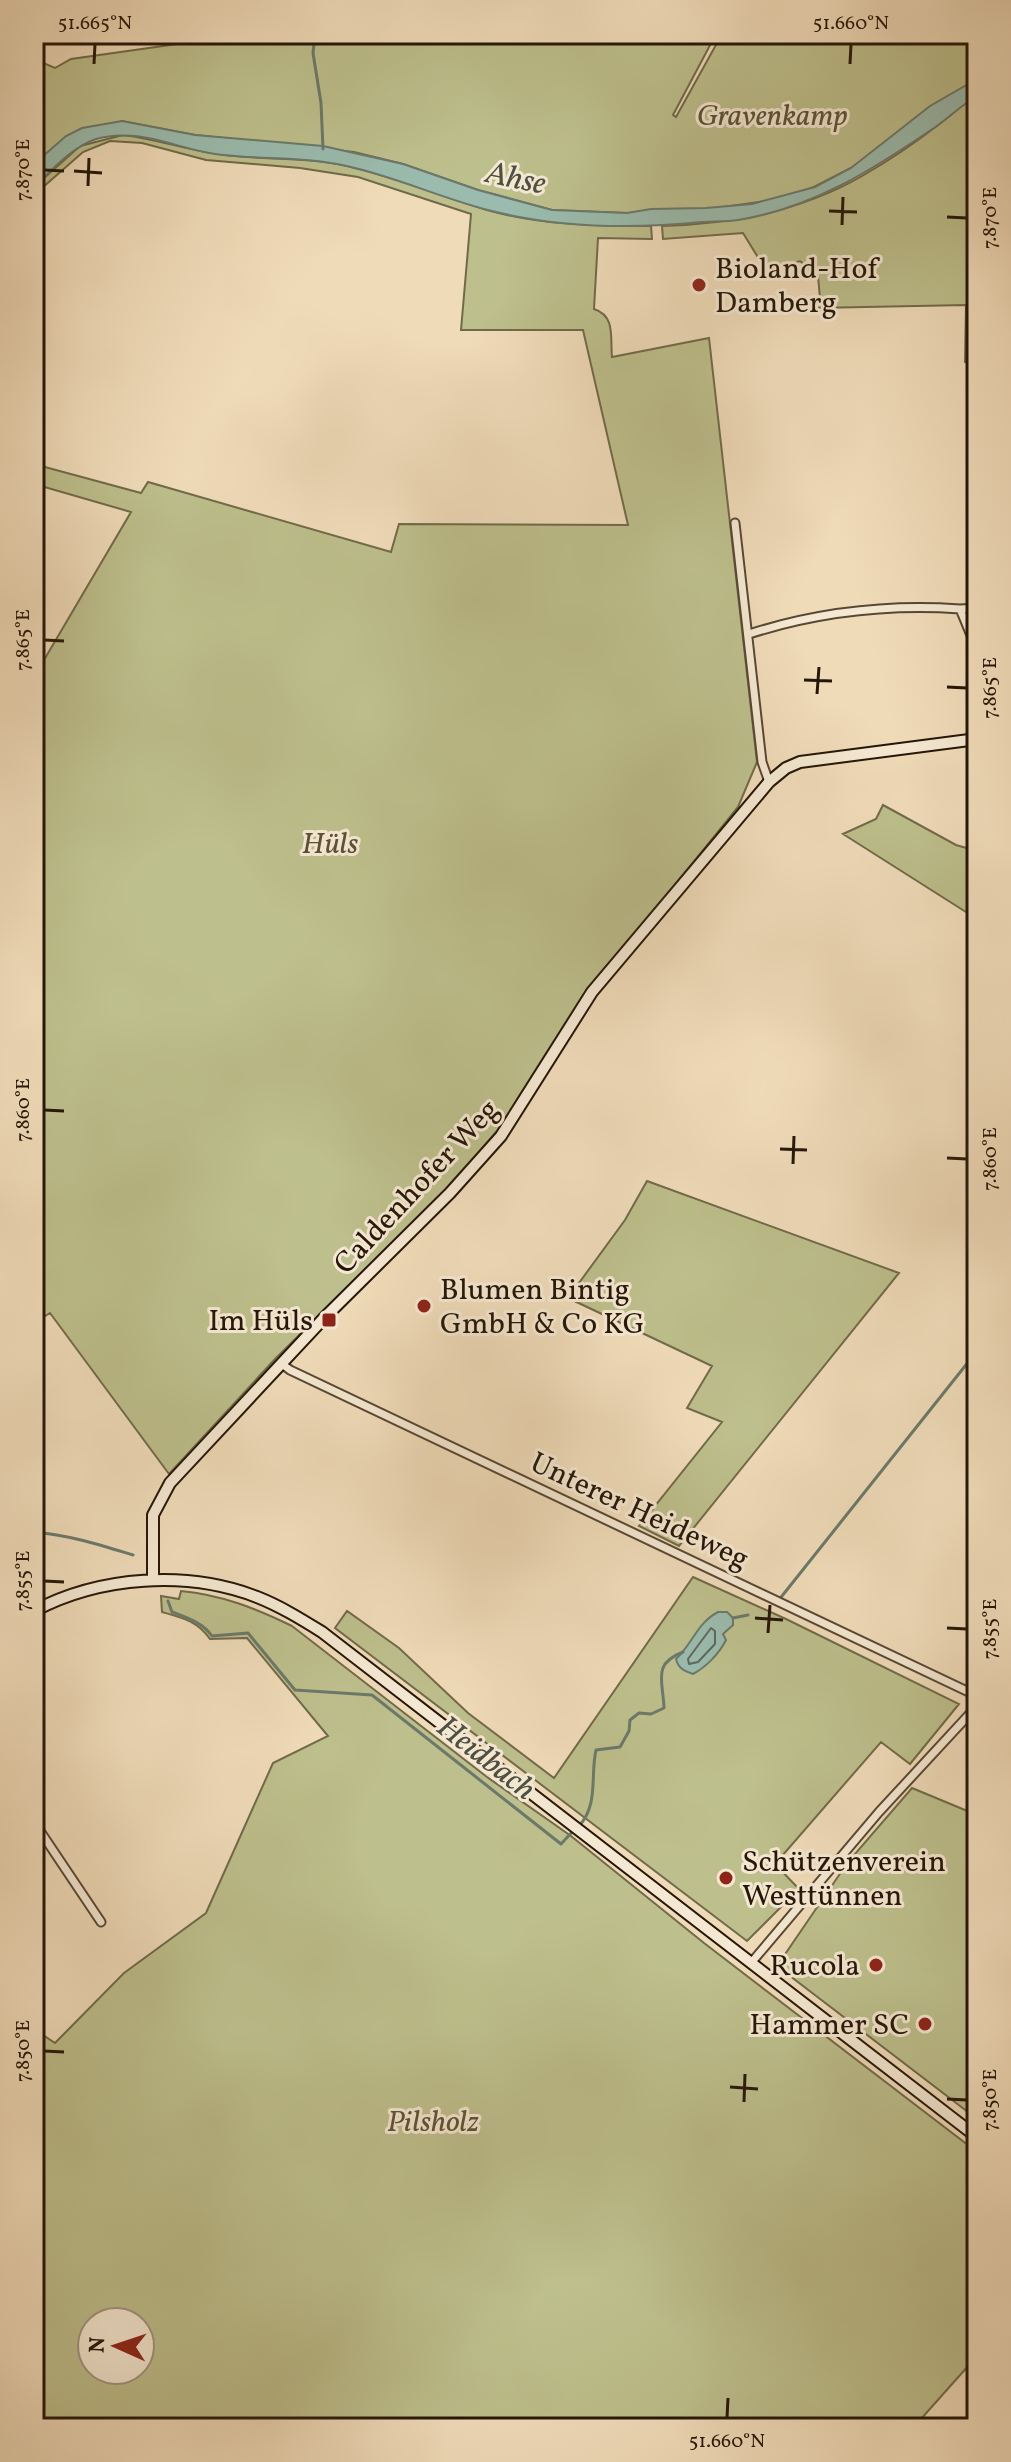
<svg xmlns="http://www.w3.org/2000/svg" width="1011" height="2462" font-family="Vollkorn,serif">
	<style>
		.green { fill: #bdbf8c; stroke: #716a4a; stroke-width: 2; fill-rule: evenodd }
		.water { fill: #9abbad; stroke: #6b796b; stroke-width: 2 }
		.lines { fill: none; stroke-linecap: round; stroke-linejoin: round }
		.shore { stroke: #60685a; stroke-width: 2 }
		.stream { stroke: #6b796b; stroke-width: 3 }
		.minor-casing { stroke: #584734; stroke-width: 11 }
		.secondary-casing { stroke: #251608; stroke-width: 14 }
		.minor { stroke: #f5e8d2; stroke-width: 7 }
		.secondary { stroke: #f5e8d2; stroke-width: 10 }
		.ticks { fill: none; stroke: #251608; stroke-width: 3 }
		.poi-dot { fill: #8f2418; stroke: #f5e8d2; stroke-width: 3 }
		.labels { text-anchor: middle; stroke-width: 6; stroke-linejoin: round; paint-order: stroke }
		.park-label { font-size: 30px; font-style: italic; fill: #5a5136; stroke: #f5e8d2 }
		.poi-label { font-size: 30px; fill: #251608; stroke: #f5e8d2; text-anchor: start }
		.street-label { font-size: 30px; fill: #251608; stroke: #f5e8d2 }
		.water-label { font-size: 32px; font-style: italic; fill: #4e5042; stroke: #f5e8d2 }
		.neatline { fill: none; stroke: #251608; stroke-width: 3 }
		.ticks-label { font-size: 20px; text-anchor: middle; fill: #251608 }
	</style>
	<rect width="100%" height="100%" fill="#f0dbb9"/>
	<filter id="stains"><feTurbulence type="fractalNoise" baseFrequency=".0025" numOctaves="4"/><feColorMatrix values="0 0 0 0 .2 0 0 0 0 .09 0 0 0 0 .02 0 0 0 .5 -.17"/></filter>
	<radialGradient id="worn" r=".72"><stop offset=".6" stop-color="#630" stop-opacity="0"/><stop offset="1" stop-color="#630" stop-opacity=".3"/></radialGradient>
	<path class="green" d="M248 34H716L673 115 676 117 722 34H977V81L851 168 814 187 781 199 702 210 627 213 552 210 478 190 403 164 354 152 195 135 122 121 34 168V81L44 75 34 70V59L55 68 71 59Z
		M977 96V362H965L966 305 816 308 820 298 818 276 800 261 767 272 743 233 663 239 662 226C731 224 802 211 862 176 888 161 915 143 938 125 952 114 962 104 977 96Z
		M123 135C157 139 190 151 225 155 265 160 307 157 347 166 395 177 440 196 487 210 540 225 596 226 651 226L652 239 598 238 594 309C616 316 610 338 612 357L709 338 757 762 738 807 611 964 498 1130 448 1188 275 1359 169 1474 50 1313 34 1323V677L131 512 34 484V464L141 493 148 482 391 552 399 524 628 525 583 330H461L471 214 358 177 300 168 206 160 142 143 110 141 83 152 34 195V187L80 146Z
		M883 805 956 845 977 851V919L843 834 876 819Z
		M647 1181 899 1273 679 1546 639 1526 722 1422 687 1408 712 1366 568 1298 625 1220Z
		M693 1577 786 1619 959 1704 910 1764 881 1742 775 1864 799 1889 747 1941 335 1628 347 1611 399 1648 468 1713 554 1778Z
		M181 1591C222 1595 255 1608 292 1626L487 1777 571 1836 704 1943 977 2152V2356L913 2428H34V2029L55 2043 124 1973 206 1913 273 1763 328 1736 247 1638 210 1639C197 1621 183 1618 162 1612L161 1596 179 1599ZM92 2322H140V2370H92Z
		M912 1788 977 1815V2119L777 1966 848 1862Z"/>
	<path class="water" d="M977 79V96C961 105 949 118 934 128 872 170 813 208 738 220 726 222 714 221 702 222 632 229 560 228 492 211 443 199 397 177 347 166 304 156 259 160 215 154 175 148 137 127 96 139 72 147 52 170 34 187V164L66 136 82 128 122 121 195 135 323 146 403 164 478 190 552 210 627 213 651 209 706 208 752 204 815 187 851 168 930 106Z
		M718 1612H727L733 1618V1625L723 1634 726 1640C719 1654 706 1667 693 1674 684 1671 678 1668 676 1659 693 1643 697 1623 718 1612Z"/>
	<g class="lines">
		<path class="shore" d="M711 1628 715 1631V1644L698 1662 689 1664 688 1659Z"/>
		<path class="stream" d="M315 34 313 53 321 103 323 149
			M34 1532C69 1535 100 1545 133 1555
			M168 1601 172 1612C187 1618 202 1622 212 1636L248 1633 295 1690 372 1695 561 1844 573 1831
			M778 1601 977 1351
			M733 1618 748 1615
			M579 1826C599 1804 590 1776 596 1750L620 1747 629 1731 630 1720 639 1713 651 1714 664 1708C663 1680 652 1664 683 1652"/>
		<g class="minor-casing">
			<path id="minor" d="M735 523 762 762 769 782
				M960 609 977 608
				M749 634C818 612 888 604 960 609L977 650
				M282 1364 290 1370 971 1693 977 1699
				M34 1822 101 1922
				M751 1963 879 1812 977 1706"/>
		</g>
		<g class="secondary-casing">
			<path id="secondary" d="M153 1580V1515L170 1483 325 1317 450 1193 501 1136 592 992 769 782 786 768 800 762 977 739
				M34 1611C100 1576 187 1570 257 1597 280 1606 301 1619 322 1632L977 2137"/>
		</g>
		<use href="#minor" class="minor"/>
		<use href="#secondary" class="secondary"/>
	</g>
	<path class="ticks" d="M94 64 95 44M850 64 851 44M44 170 64 171M74 171 102 173M88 186 89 158M829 211 857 212M947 217 967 218M842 225 843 197M44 640 64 641M804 680 832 681M947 687 967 688M817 694 819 667M44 1110 64 1111M780 1149 807 1150M947 1158 967 1159M793 1164 794 1136M44 1581 64 1582M755 1618 783 1620M947 1628 967 1629M768 1633 770 1605M44 2051 64 2052M730 2087 758 2089M947 2099 967 2100M744 2102 745 2074M727 2418 728 2398"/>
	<g class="poi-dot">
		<circle cx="699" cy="285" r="8"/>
		<circle cx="424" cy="1306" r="8"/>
		<rect x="321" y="1312" width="16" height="16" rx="4"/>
		<circle cx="726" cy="1878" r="8"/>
		<circle cx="876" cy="1965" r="8"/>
		<circle cx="925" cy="2024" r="8"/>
	</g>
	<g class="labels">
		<g class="park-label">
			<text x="772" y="125">Gravenkamp</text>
			<text x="330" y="853">Hüls</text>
			<text x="433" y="2131">Pilsholz</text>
		</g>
		<g class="poi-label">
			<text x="715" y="278">Bioland-Hof<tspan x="715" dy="34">Damberg</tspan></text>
			<text x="440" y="1299">Blumen Bintig<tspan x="440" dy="34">GmbH &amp; Co KG</tspan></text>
			<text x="313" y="1330" text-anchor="end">Im Hüls</text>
			<text x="742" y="1871">Schützenverein<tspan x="742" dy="34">Westtünnen</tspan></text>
			<text x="860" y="1975" text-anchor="end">Rucola</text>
			<text x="909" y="2034" text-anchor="end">Hammer SC</text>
		</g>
		<g class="street-label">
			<text transform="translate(416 1186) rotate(-47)" y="10">Caldenhofer Weg</text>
			<text transform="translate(640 1510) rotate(25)" y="10">Unterer Heideweg</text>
		</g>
		<g class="water-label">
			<text transform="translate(516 177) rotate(12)" y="11">Ahse</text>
			<text transform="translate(487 1757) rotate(38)" y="11">Heidbach</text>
		</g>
	</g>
	<rect width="1011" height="2462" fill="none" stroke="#f0dbb9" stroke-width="88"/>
	<g transform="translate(116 2346) rotate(273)"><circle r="38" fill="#f5e8d2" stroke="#a29481" stroke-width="2"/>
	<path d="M0-6L14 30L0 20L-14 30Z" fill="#8f2418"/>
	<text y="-12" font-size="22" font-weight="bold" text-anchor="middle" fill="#251608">N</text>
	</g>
	<rect x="44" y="44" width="923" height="2374" class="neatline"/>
	<g class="ticks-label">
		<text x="95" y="29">51.665°N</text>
		<text x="851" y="29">51.660°N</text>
		<text transform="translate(22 170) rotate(-90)" y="7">7.870°E</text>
		<text transform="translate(989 218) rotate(-90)" y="7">7.870°E</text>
		<text transform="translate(22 640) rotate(-90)" y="7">7.865°E</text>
		<text transform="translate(989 688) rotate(-90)" y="7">7.865°E</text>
		<text transform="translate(22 1110) rotate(-90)" y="7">7.860°E</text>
		<text transform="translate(989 1159) rotate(-90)" y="7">7.860°E</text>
		<text transform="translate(22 1581) rotate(-90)" y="7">7.855°E</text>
		<text transform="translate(989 1629) rotate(-90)" y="7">7.855°E</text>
		<text transform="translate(22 2051) rotate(-90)" y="7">7.850°E</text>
		<text transform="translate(989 2100) rotate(-90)" y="7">7.850°E</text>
		<text x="727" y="2447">51.660°N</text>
	</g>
	<rect width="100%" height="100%" filter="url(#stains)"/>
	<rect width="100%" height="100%" fill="url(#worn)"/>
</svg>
